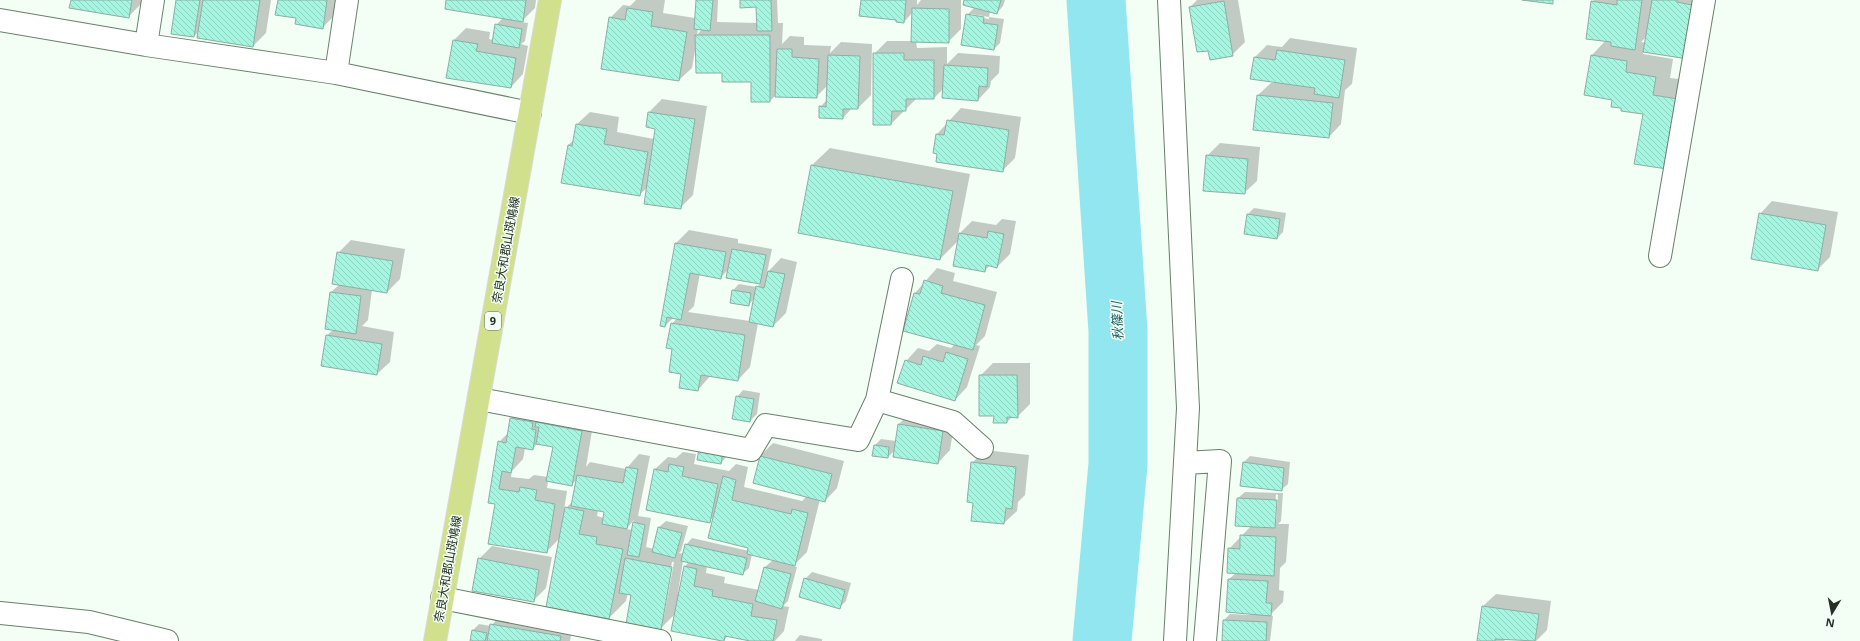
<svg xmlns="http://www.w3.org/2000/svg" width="1860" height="641" font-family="'Noto Sans','Noto Sans JP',sans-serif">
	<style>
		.shadow { fill: #0003; fill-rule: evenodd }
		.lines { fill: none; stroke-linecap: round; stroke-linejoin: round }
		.river { stroke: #92e6ef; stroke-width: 59 }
		.building { fill: url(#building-back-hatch); stroke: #8ab0a5 }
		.minor-casing { stroke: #68806a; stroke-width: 24 }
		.major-casing { stroke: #d8dad8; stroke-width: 24 }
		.minor { stroke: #fff; stroke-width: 22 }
		.major { stroke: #d1e08d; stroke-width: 22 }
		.labels { text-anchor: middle; stroke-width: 3; stroke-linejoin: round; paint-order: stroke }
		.shield { fill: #f3fef4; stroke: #636d64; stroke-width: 1 }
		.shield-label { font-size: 11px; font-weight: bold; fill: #252f26 }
		.street-label { font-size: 12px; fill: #252f26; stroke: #f3fef4 }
		.water-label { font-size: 13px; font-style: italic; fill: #185f66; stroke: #f3fef4 }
	</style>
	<defs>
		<pattern id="building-back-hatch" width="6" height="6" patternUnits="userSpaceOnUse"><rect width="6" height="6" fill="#a6f5e0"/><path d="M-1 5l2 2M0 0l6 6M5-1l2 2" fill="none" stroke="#8fd2c0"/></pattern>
	</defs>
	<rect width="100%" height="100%" fill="#f3fef4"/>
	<path class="shadow" d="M72 0H142L141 4 128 17Z
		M177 0H271L266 33 253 46 199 31 194 36Z
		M279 0H338L335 15 322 28 297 17Z
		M447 0H536L535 8 521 22 528 23 525 41 521 44 528 46 523 74 511 87 454 40 466 28 490 32 489 39 493 40 496 25 503 18Z
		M636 0H665L663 13 695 18 697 0H718L717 22 758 23 757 6 741 0H777L778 23H783L782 44 790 36 804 37V45L831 46 830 53 841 42 872 44 871 95 858 108H852L843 118 820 107 827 100V86L816 97 775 96 770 101 752 81 723 72 696 45 692 68 679 80 610 18 623 5 630 6ZM698 29H702L697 35Z
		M862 0H917V5L921 0H961V29L948 42 916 41 917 48 947 47V64L958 53 1000 56 999 73 991 81 990 87 978 100 943 89 934 98H917L891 124 874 54 887 41H912V13L904 22Z
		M966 0H1005L1003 6 997 13 990 11 989 17 1004 19 1000 43 994 49 967 15 975 7ZM971 14 989 17V19L971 16Z
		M1197 0H1238L1245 42 1232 55 1209 49 1190 7Z
		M1594 0H1708L1644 51 1643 54 1673 59 1670 78 1695 81 1684 150 1644 114 1613 99 1586 94 1592 55 1606 40 1592 2ZM1647 36 1646 43 1641 42Z
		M1290 38 1357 48 1352 84 1345 90 1341 124 1329 137 1258 95 1271 83H1277V81L1255 57 1267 45 1282 47Z
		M662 99 707 106 693 195 680 208 647 188 639 195 568 145 575 139 577 124 590 112 619 117 617 132 654 139 656 128 647 126 649 112Z
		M961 108 1021 117 1015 158 1002 171 937 134Z
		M1220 143 1260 147 1257 181 1244 193 1207 156Z
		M830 148 970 174 958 235 972 221 996 225 1002 219 1016 221 1010 254 997 267 990 265 985 271 959 240 940 259 812 165Z
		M1772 201 1838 212 1830 257 1818 269 1760 214Z
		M1254 208 1286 213 1283 232 1277 238 1248 214Z
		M689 230 738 239V243L772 249 767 273 781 258 797 262 786 313 773 326 758 323 750 367 738 380 711 375 698 390 682 373 673 348 672 324 677 318 674 317 665 326 661 325 676 243ZM729 269 727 277 761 283 757 287 739 284 733 290 748 305 755 298 750 321 688 312 694 306 700 273 721 277Z
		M351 240 405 249 400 279 387 292 372 290 368 320 362 326 394 332 390 362 377 374 322 365 327 335 333 330 331 292 339 285 338 253Z
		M937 268 955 273 953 281 997 292 985 336 976 345 980 346 967 387 955 400 906 361 918 348 929 351 937 344 951 348 955 344 905 330 915 293Z
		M993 363H1030V404L1017 417H1012L1007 422 995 415 980 376Z
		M743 390 760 393 757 414 750 421 737 397Z
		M524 406 594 419 586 467 590 462 626 469 639 454 650 456 638 516 651 518 646 547 654 549 659 527 666 521 688 526 681 551 679 553 684 554 686 545 692 538 749 551 750 547 714 516 709 521 655 469 668 457 676 458 683 452 696 454 694 464 729 471 736 464 748 467 744 487 802 501 807 496 760 456 773 443 844 461 837 488 825 501 820 499 807 552 793 566 797 567 788 601 783 606 789 607 784 631 775 641H755L728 636 724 640 675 614 660 629 632 594 628 593 626 601 609 618 560 538 546 552 496 503 499 442 509 432 511 418ZM538 443 554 446 548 477 534 475 529 479 511 477 512 471 523 459 525 448 532 449ZM576 480 573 501 564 510 567 491 547 488 548 481 572 485ZM598 510 605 511 604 518 597 516ZM634 520 633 530 626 529ZM752 554 773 560 765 567 759 590 724 583 725 577 706 573 707 566 742 574 749 568ZM683 561 689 562 685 566 680 593 678 592ZM672 562H674L664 616H662Z
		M911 412 955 419 950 450 938 463 895 450 888 457 873 455 875 445 881 439 896 441 898 425Z
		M729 447 727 456 721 463 698 459Z
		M985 450 1029 455 1025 495 1018 502 1017 511 1004 523 973 520 974 502 972 463Z
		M1250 456 1290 462 1288 484 1281 490 1243 463Z
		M1245 492 1283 493 1281 521 1278 524H1289L1286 562 1280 568 1279 590 1284 591 1283 602 1269 616H1273L1270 641H1223V621L1230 614 1250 615 1229 579 1236 573 1229 549 1251 526 1237 525 1238 498ZM1276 494 1278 495 1276 522H1274Z
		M492 546 552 557 546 588 533 601 479 559Z
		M812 572 851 583 846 601 839 608 805 579Z
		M1496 594 1551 601 1547 630 1536 641 1506 639 1504 641H1478L1483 606Z
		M504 611 573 624 570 641H471L473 630 479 624 491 626Z
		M800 635 822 639V641H795Z"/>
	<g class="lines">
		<path class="river" d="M1096 0 1118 331V464L1102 641"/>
	</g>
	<path class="building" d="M71 0H132L129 18 69 8Z
		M176 0H200L194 37 171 34Z
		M203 0H260L253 47 197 38Z
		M278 0H327L323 29 295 24 296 18 275 15Z
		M446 0H526L523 22 445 9Z
		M696 0H713L710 31 694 29Z
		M740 0H771L772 31H757L756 7 740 8Z
		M861 0H906L904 23 896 22V20L859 16Z
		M964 0H1001L997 14 963 5Z
		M1522 0H1553V4Z
		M1617 0H1642L1635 50 1611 46V42L1586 39 1591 1 1617 5Z
		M1652 0H1677V2L1697 6 1688 59 1643 52Z
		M1224 1 1233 56 1210 60 1208 51 1197 52 1189 7Z
		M627 8 653 12 651 26 687 32 679 81 601 69 609 17 625 20Z
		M912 8 949 9V43L911 42Z
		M966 14 984 17 983 23 998 25 994 50 961 45Z
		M495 24 522 29 519 48 492 43Z
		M695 35H770V102H751V82H722V73H696Z
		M453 40 478 44 476 51 516 58 511 88 446 78Z
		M777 49H792V57L819 59 817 98 775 97Z
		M1277 50 1345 60 1339 98 1314 94 1315 88 1250 79 1254 57 1275 60Z
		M873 53H904V60H934V99H906V111H892L891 125H873Z
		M828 55 860 56 858 109H843V119L819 118V106L826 107Z
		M1591 55 1627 61 1626 72 1656 77 1653 95 1678 99 1667 169 1634 164 1643 114 1621 111V108L1611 107 1612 100 1584 95Z
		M944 65 988 68 987 87 979 86 978 101 942 98Z
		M1257 95 1333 103 1329 138 1253 130Z
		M648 112 695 119 681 209 644 204 655 129 646 127Z
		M947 120 1009 130 1003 172 936 162 937 154 933 153 936 134 944 135Z
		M576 124 607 129 604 144 648 152 640 196 561 183 568 145 572 146Z
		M1206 155 1248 159 1245 194 1203 191Z
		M811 165 953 191 940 260 798 233Z
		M1759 213 1826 225 1818 271 1751 259Z
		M1247 214 1280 219 1277 239 1244 234Z
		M988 231 1004 234 997 268 986 265 985 272 953 266 959 233 987 238Z
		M675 243 726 252 721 279 690 273 681 320 667 317 665 327 660 326Z
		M732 249 766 255 760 284 726 278Z
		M337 252 393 261 387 293 332 284Z
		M768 271 785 274 773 327 749 322 756 286 764 288Z
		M924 280 943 286 941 293 985 305 973 350 903 331 914 293 920 294Z
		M732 290 751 293 749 306 730 303Z
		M330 292 361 296 356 334 325 329Z
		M671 323 745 335 738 381 701 375 698 391 679 388 681 374 669 372 672 349 666 348Z
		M326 335 382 344 377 375 321 366Z
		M946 352 968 359 955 401 897 383 905 360 921 365 923 356 943 362Z
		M979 375H1017L1018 418 1007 417V423H993L994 416H979Z
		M736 396 754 399 750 422 732 419Z
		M510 418 533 422 532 429 536 430 533 450 516 447 511 473 502 471 499 489 519 492 520 487 537 490 535 500 555 504 547 553 488 544 495 504 488 503 498 441 506 443Z
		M536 422 582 431 572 486 546 481 553 447 536 444 539 427H535Z
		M898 424 943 431 938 464 893 457Z
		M874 445 889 447 888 458 872 456Z
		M699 449 723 453 721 464 697 460Z
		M760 456 832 474 825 502 753 483Z
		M971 462 1016 467 1012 509 1006 508 1004 524 971 521 973 503 967 502Z
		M1243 462 1284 468 1282 491 1240 486Z
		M669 464 684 467 682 476 718 484 710 523 646 510 654 469 668 472Z
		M626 467 638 469 627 529 602 524 604 512 571 506 577 475 623 483Z
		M723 476 736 480 732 500 791 514 792 509 808 513 795 566 747 554 748 548 708 538Z
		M1237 498 1277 500 1275 528 1235 526Z
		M565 507 584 511 579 534 597 537 596 544 623 549 609 619 546 607Z
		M633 522 645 525 639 557 627 555Z
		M658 527 682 533 675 558 652 552Z
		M1240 535 1276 537 1274 576 1227 573 1228 548 1240 549Z
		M685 544 747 558 743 575 681 561Z
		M478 558 539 570 534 602 472 591Z
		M625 558 672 567 661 630 626 624 631 595 619 593Z
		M684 566 697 569 694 586 713 590 712 596 753 604 751 616 777 620 773 641H750L725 636 724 641H722L671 631Z
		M764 567 791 574 782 609 755 601Z
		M804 578 845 590 840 609 799 597Z
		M1228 579 1268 581 1266 603H1272L1271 616 1226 612Z
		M1482 606 1539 614 1535 641 1495 639V641H1477Z
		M1223 620 1267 622 1266 641H1222Z
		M490 624 561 636 560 641H487Z
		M472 630 487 633 485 641H470Z"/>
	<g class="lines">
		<g class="minor-casing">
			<path id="minor" d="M1169 0 1188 408 1175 641
				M0 20 146 45 336 73 530 113
				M146 45 153 0
				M336 73 347 0
				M1660 256 1704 0
				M479 399 751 450 766 425 858 440 877 400 902 279
				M877 400 953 422 982 448
				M1185 463 1220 461 1205 641
				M442 598 660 641
				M0 613 89 622 167 641"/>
		</g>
		<g class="major-casing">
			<path id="major" d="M435 641 550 0"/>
		</g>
		<use href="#minor" class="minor"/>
		<use href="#major" class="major"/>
	</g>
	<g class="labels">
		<rect class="shield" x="485" y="312" width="16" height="18" rx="3"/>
		<g class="shield-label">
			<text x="493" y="325">9</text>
		</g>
		<g class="street-label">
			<text transform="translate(506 250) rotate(-80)" y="4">奈良大和郡山斑鳩線</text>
			<text transform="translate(448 569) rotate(-80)" y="4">奈良大和郡山斑鳩線</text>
		</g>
		<g class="water-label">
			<text transform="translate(1117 321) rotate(-93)" y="5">秋篠川</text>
		</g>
	</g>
	<g transform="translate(1832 613) rotate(190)" stroke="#f3fef4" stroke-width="3" paint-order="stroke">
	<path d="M0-3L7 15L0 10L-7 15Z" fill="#252f26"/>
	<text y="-6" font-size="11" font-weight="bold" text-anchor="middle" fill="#252f26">N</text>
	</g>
</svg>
